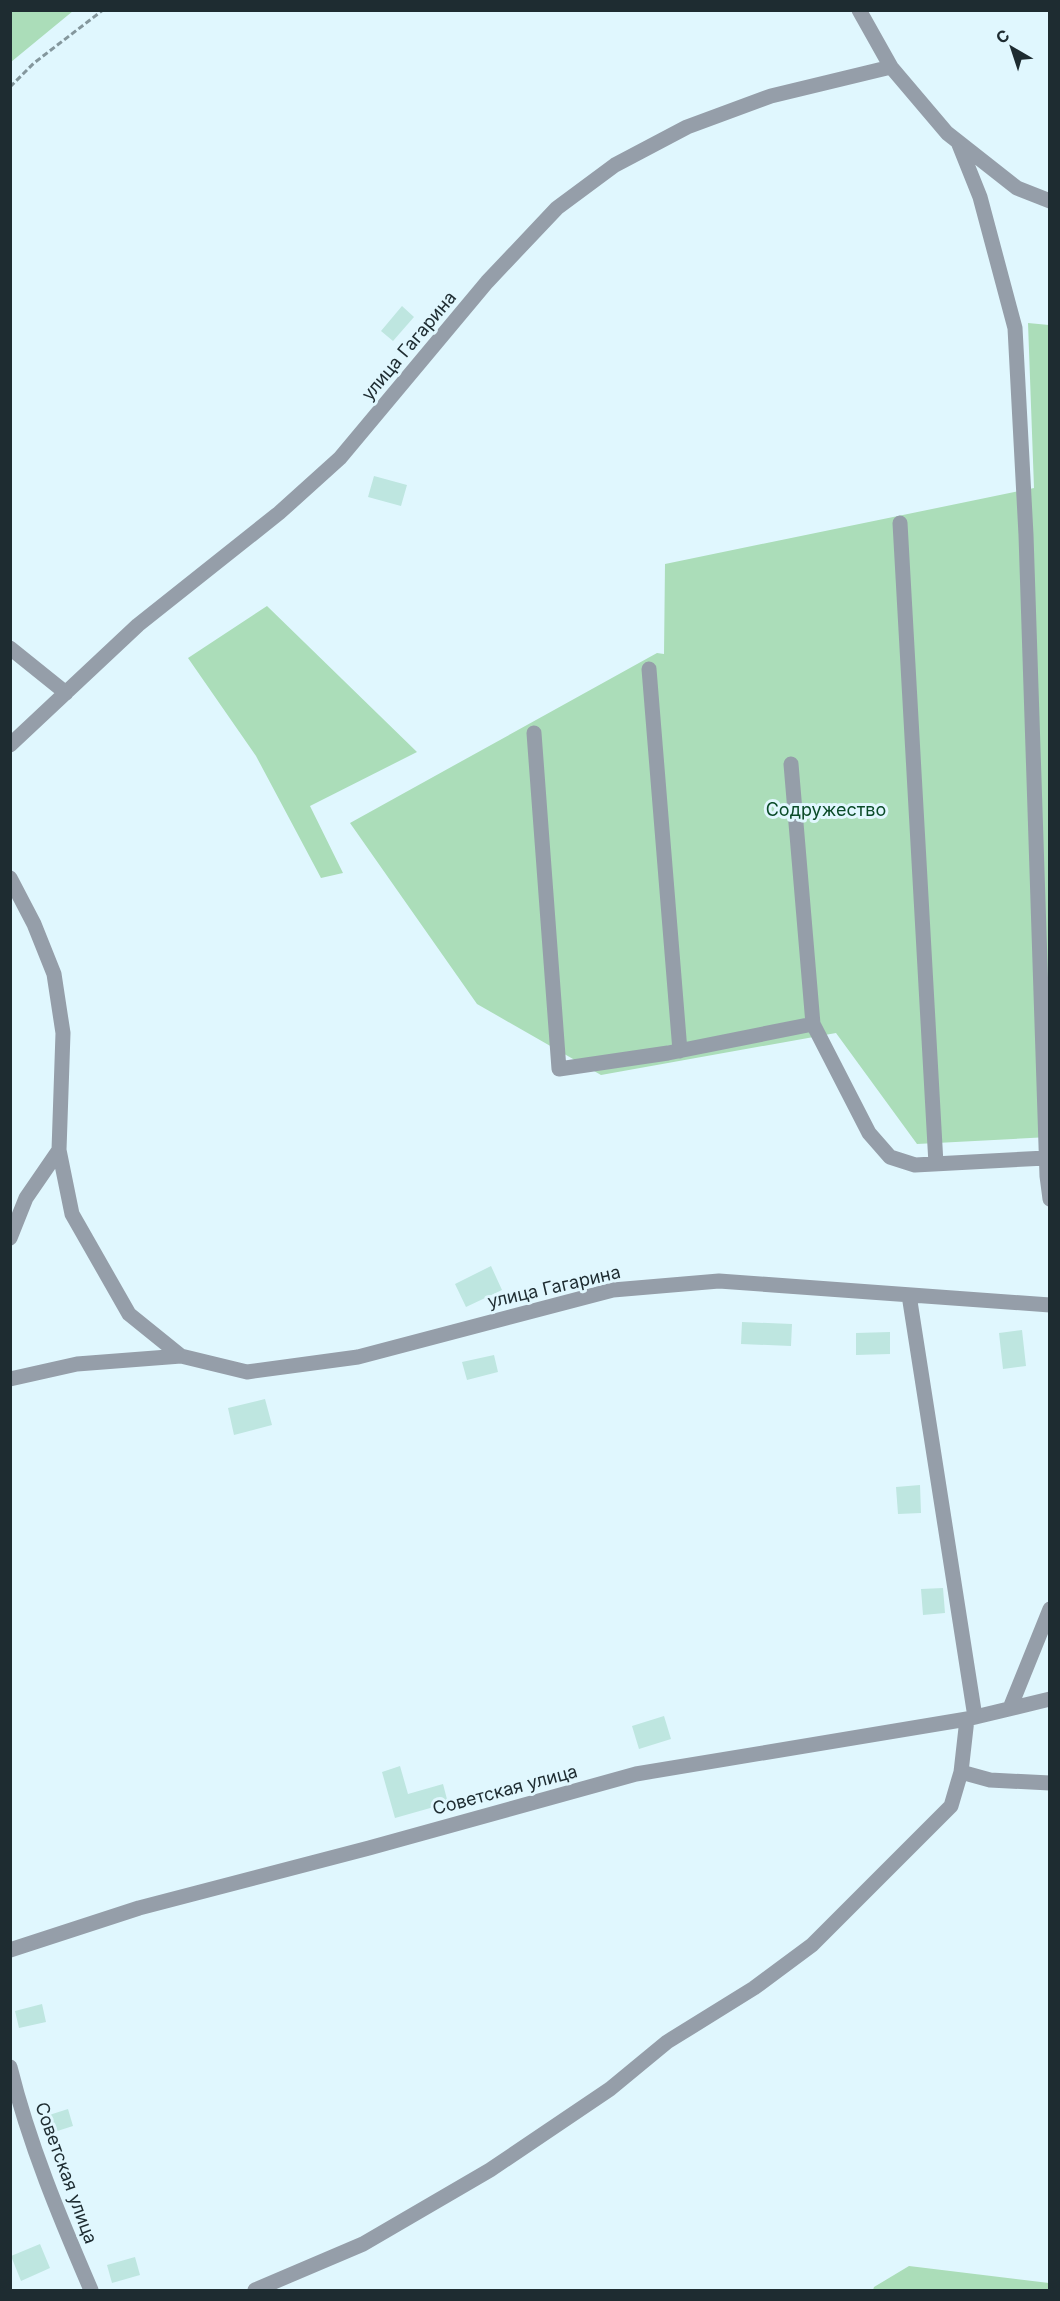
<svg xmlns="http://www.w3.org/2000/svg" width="1060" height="2301" font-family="Inter,sans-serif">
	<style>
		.green { fill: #abddb9 }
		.building { fill: #bee6e0 }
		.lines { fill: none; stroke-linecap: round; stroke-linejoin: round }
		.path { stroke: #84979d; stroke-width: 3; stroke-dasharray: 6 3; stroke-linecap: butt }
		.street { stroke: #959ea9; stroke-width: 15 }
		.labels { text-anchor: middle; stroke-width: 6; stroke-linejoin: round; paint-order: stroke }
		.street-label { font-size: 18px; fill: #1e2c31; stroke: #e0f7fe }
		.park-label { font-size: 18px; fill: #0a4b28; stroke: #e0f7fe }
	</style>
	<rect width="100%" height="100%" fill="#e0f7fe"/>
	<path class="green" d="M11 10H73V11L11 62Z
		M1028 323 1049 325V1137L917 1144 836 1033 601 1075 477 1004 350 823 657 653 664 654 665 564 1034 488Z
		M267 606 417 752 310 806 343 873 321 878 256 756 188 658Z
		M909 2266 1049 2283V2290H873L874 2287Z"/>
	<path class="building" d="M402 306 414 317 393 341 381 331Z
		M374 476 407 485 401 506 368 497Z
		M491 1266 502 1290 466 1307 455 1284Z
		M742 1322 792 1324 791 1346 741 1344Z
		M1022 1330 1026 1366 1003 1369 999 1333Z
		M890 1332V1354L856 1355V1333Z
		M494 1355 498 1372 467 1380 462 1362Z
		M265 1399 272 1425 234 1435 228 1408Z
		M920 1485 921 1513 898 1514 896 1487Z
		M943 1588 945 1613 923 1615 921 1589Z
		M664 1716 671 1739 639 1749 632 1726Z
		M400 1766 408 1794 443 1784 448 1803 395 1818 382 1772Z
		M42 2004 46 2022 19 2028 15 2011Z
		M68 2109 73 2126 48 2134 43 2117Z
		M40 2244 50 2268 21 2281 11 2256Z
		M135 2257 140 2275 112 2283 107 2265Z"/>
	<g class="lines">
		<path class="path" d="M10 87 34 63 103 10"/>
		<path class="street" d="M859 10 891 67 947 133 1017 188 1050 201
			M958 142 980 197 1015 328 1026 535 1047 1176 1050 1199
			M900 523 936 1164
			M10 648 66 693
			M649 669 680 1051
			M534 733 559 1069 668 1053 813 1024 869 1133 890 1157 915 1165 1046 1158
			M10 745 138 625 279 513 340 458 487 282 557 208 615 165 687 127 771 96 891 67
			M791 764 813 1024
			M10 878 34 924 54 974 63 1033 59 1150 72 1214 129 1314 181 1356 247 1372 358 1357 613 1290 719 1281 1050 1305
			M10 1238 26 1198 59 1150
			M909 1295 975 1717
			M10 1379 77 1364 181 1356
			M1010 1708 1050 1609
			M967 1719 1050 1699
			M961 1772 990 1780 1050 1783
			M10 1950 139 1908 369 1848 636 1774 967 1719 961 1772 951 1806 812 1945 754 1988 667 2042 610 2089 490 2170 363 2244 255 2290
			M10 2067C29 2144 60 2218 91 2290"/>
	</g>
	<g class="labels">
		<g class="street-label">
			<text transform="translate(409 346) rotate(-50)" y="6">улица Гагарина</text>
			<text transform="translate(554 1287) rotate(-13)" y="6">улица Гагарина</text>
			<text transform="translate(505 1790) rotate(-15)" y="6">Советская улица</text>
			<text transform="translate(66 2173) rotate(70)" y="6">Советская улица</text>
		</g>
		<g class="park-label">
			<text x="826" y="816">Содружество</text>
		</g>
	</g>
	<rect width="1060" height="2301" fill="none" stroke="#1e2c31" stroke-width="24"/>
	<g transform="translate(1012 48) rotate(321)" stroke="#e0f7fe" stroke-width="4.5" paint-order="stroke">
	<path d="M0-4.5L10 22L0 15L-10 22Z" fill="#1e2c31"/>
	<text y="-9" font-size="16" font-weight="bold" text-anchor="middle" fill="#1e2c31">С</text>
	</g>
</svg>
